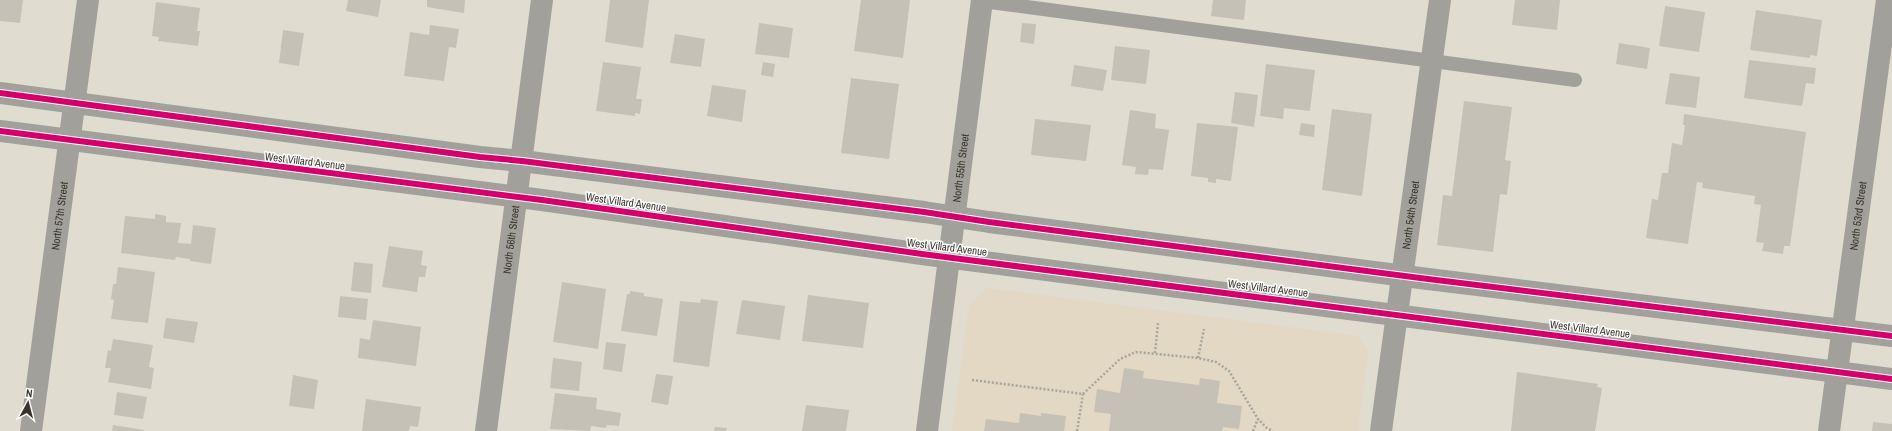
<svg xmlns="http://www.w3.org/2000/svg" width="1892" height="431" font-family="'Archivo Narrow',sans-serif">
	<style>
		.built { fill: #e2d8c3 }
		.building { fill: #c6c1b7 }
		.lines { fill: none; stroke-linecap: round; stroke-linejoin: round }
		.path { stroke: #a7a59f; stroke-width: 2.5; stroke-dasharray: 2 2; stroke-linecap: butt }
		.service { stroke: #a1a09b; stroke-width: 14 }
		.minor { stroke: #a1a09b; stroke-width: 22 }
		.tertiary { stroke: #a1a09b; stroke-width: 22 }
		.cycleway-casing { stroke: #fff; stroke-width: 8 }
		.cycleway { stroke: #d6006c; stroke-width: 6 }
		.labels { text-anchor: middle; stroke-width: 3; stroke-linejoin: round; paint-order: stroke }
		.street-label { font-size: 11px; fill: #38342b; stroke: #fff }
	</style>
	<rect width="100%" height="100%" fill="#e1dcd0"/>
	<path class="built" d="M987 288 1358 336 1368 352 1358 431H952L969 305Z"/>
	<path class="building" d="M0 0H23L20 23 0 21Z
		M348 0H381L378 17 346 11Z
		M427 0H465L464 13 427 7Z
		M610 0H649L643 48 605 42Z
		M861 0H910L903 58 854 51Z
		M1213 0H1246L1244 20 1211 16Z
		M1515 0H1560L1557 30 1512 25Z
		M156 2 200 8 197 31H200L198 46 158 41 159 37 152 36Z
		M1665 6 1705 12 1699 52 1659 46Z
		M1756 10 1822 20 1817 56 1810 55V58L1750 50Z
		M759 23 793 28 789 58 755 54Z
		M1022 23 1036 24 1034 44 1020 42Z
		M430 25 459 29 456 48 449 47 444 81 404 76 410 32 429 35Z
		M283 30 304 33 299 66 279 63Z
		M675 34 705 39 701 67 670 63Z
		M1619 43 1650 48 1647 69 1616 64Z
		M1115 46 1150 50 1146 84 1111 80Z
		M1749 60 1816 68 1814 84 1806 83 1802 106 1744 98Z
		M603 62 641 67 636 99H642L640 114 635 113V116L596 111Z
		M763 62 775 64 773 77 761 75Z
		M1266 64 1315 70 1310 111 1284 108 1283 119 1260 116Z
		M1074 65 1107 70 1103 91 1071 86Z
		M1670 73 1700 77 1696 108 1665 104Z
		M851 78 899 84 889 159 841 153Z
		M712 85 746 90 742 122 707 116Z
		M1235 92 1258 95 1254 127 1231 123Z
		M1464 101 1512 107 1505 160 1511 161 1507 195 1500 194 1493 252 1437 245 1443 195 1452 196Z
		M1332 109 1372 114 1362 196 1322 190Z
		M1130 110 1156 114 1155 128 1169 130 1163 170 1149 169 1148 175 1135 174 1136 167 1122 165Z
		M1684 114 1806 132 1790 246H1784L1783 254 1762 251 1764 243 1756 242 1761 205 1754 204 1755 196 1702 188 1703 183 1697 182 1688 244 1646 238 1652 199 1658 200 1662 173H1668L1672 143 1682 145 1685 125H1683Z
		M1035 119 1091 125 1086 161 1031 155Z
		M1197 123 1238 127 1231 181 1216 179V183L1208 182V178L1191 176Z
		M1301 123 1315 125 1314 137 1299 135Z
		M155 214 166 216V222L181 223 178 243 191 244 193 225 216 228 211 264 190 261V259L176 257 175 260 121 253 125 216 155 219Z
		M389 246 423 251 421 265 427 266 425 277H419L417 292 382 287Z
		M354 262 373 264 371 293 351 291Z
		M118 267 155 272 148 323 111 319 114 300 111 299 113 284H116Z
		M562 282 606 289 598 349 553 342Z
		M630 291 644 293V296L663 299 657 336 621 331 627 294H630Z
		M808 295 869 303 863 348 802 341Z
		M340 296 368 299 366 320 338 317Z
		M701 299 718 301 709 367 673 362 680 301 700 303Z
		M742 300 785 306 780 340 736 334Z
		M166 318 198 322 194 343 163 338Z
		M373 320 421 327 416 366 358 358 360 338 370 340Z
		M113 339 153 345 149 367 154 368 151 389 108 382 111 368H105L108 350 111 351Z
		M606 342 626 344 622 372 603 369Z
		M553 358 582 362 579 391 550 388Z
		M1124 368 1144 371 1143 378 1199 385 1200 378 1220 381 1217 403 1242 406 1239 429 1223 427 1222 431H1109L1111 414 1094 412 1097 389 1120 393Z
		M1517 372 1598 384 1597 387 1602 388 1595 431H1511Z
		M656 374 673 376 668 405 651 402Z
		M293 375 318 380 314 409 289 406Z
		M117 392 147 397 143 419 114 415Z
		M555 393 597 398 596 409 621 413 619 426 607 425 606 428 591 426 590 431 550 429Z
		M366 399 421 407 418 427 410 426 409 431H362Z
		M806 405 849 410 846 431H802Z
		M1020 413 1041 416V413L1066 416 1064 431H984L986 419 1019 423Z
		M1873 422 1892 424V431H1872Z
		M113 425 144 430V431H112Z
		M715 427 727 428 726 431H714Z"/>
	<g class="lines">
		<path class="path" d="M1155 353 1158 323
			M1198 358 1204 329
			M972 380 1083 394 1120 359 1136 352 1198 358 1216 362 1229 371 1258 419 1267 428 1273 431
			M1077 431 1083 394
			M1253 431 1258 419"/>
		<path class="service" d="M982 1 1575 80"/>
		<g class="minor">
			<path id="s1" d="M31 431 88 0"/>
			<path id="s2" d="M486 431 542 0"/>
			<path id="s3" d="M927 431 982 0"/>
			<path id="s4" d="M1381 431 1440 0"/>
			<path id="s5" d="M1829 431 1887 0"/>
		</g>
		<path class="tertiary" d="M0 93 480 157 522 161 924 212 989 222 1428 279 1892 336
			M0 131 542 200 922 254 1892 379"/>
		<g class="cycleway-casing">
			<path id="cycleway" d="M0 93 480 157 522 161 924 212 989 222 1428 279 1892 336
				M0 131 542 200 922 254 1892 379"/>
		</g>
		<use href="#cycleway" class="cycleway"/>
	</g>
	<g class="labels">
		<g class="street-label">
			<text transform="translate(305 161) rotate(7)" y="4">West Villard Avenue</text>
			<text dy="4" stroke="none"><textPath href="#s3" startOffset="265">North 55th Street</textPath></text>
			<text transform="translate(626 202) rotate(8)" y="4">West Villard Avenue</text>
			<text dy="4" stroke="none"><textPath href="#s5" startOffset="217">North 53rd Street</textPath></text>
			<text dy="4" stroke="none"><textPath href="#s1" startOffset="217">North 57th Street</textPath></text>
			<text dy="4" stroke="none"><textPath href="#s4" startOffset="218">North 54th Street</textPath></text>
			<text dy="4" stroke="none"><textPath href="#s2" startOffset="193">North 56th Street</textPath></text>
			<text transform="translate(947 247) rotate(7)" y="4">West Villard Avenue</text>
			<text transform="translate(1268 288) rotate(7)" y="4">West Villard Avenue</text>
			<text transform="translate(1590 329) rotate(7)" y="4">West Villard Avenue</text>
		</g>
	</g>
	<g transform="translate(28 403) rotate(7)" stroke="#ffffff" stroke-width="3" paint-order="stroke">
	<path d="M0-3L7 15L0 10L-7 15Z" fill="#38342b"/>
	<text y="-6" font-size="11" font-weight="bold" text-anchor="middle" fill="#38342b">N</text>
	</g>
</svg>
